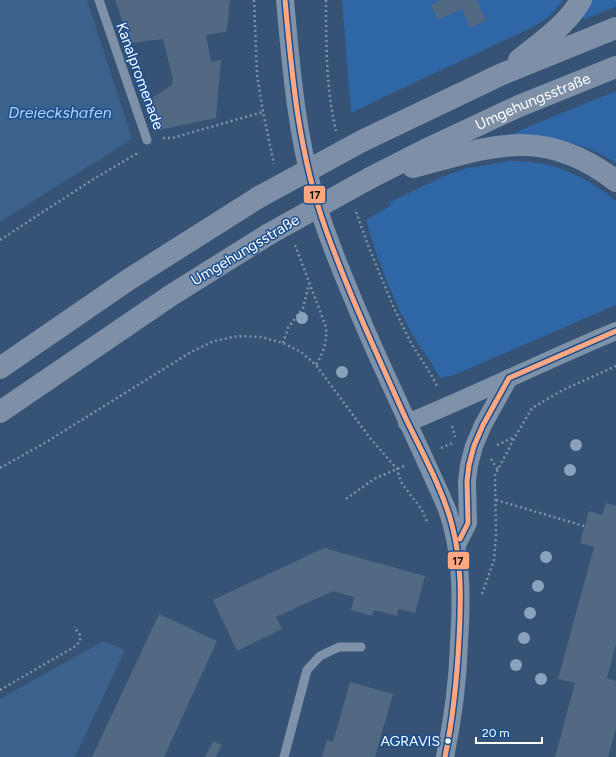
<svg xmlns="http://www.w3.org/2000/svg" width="616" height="757" font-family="Figtree,sans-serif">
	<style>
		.green { fill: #2f66a5 }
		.water { fill: #3b618d }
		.building { fill: #526984 }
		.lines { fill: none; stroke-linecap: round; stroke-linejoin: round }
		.path { stroke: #7d92a8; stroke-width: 2.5; stroke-dasharray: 2 3; stroke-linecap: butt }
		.service { stroke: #7d92a8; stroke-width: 9 }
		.minor { stroke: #7d92a8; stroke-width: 18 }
		.trunk { stroke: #7e90a7; stroke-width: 22 }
		.trunk-bridge { stroke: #7e90a7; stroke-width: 22 }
		.bus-1-casing { stroke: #1b4f8f; stroke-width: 8 }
		.bus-1 { stroke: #ffa780; stroke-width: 5 }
		.tree { fill: #8aa2be }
		.bus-dot { fill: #fff; stroke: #1b4f8f; stroke-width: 1.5 }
		.labels { text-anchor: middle; stroke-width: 3; stroke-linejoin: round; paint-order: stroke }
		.bus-label { font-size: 14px; fill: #fff; stroke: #1b4f8f; text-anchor: end }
		.street-label { font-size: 15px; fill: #fff; stroke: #1b4f8f }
		.water-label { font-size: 16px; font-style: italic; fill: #b5d3f5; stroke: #1b4f8f }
		.line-badge { stroke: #1b4f8f; stroke-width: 1.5 }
		.pale-badge-label { font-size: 11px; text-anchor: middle; font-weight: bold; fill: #111 }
	</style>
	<rect width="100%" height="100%" fill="#365274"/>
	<path class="green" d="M342 0H563L551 15 535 26 384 97 351 113Z
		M591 0H616V7L584 19 583 16Z
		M616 91V163C579 139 553 139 510 135L528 127Z
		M508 161C551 160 583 174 616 201V305L454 375 441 378C436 374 434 367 431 362 400 322 380 268 366 220L391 205 390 202 442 177 464 169Z"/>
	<path class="water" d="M0 0H87L132 139 0 222Z
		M103 641 125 650 75 757H0V699Z"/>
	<path class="building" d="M115 0H230L227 30 225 32 206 35 211 62 221 60 216 118 159 130 149 100 172 85 173 79 163 39 130 43Z
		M442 0H477L486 21 470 28 462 9 438 20 431 5Z
		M606 503 616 506V644L607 678 616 681V729L608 757H555L575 683 558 679 594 547 580 543 589 511 602 515Z
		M324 548 425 576 415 613 399 609 397 616 374 610 372 616 351 610 354 597 333 591 276 617 282 629 237 651 213 600Z
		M159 614 217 641 164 757H92Z
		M350 682 393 694 375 757H322L327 740 333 742Z
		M213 741 222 745 216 757H205Z"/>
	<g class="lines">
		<path class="path" d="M254 0 257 75 263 112 274 164
			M326 0C326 44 326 88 336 131
			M163 138H172L263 112
			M356 212 368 245 393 306 411 343 432 376 438 388
			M0 240 92 180 138 153
			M295 245 326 327C327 342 324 351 316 365
			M283 343 288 328 303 308 309 284
			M452 426 455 437
			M497 445 515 437
			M441 448 453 443
			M491 459 498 470
			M0 468 43 444 191 352 214 341 238 336 261 337 283 343 301 352 316 365 370 438 397 469 401 482 422 510 428 524
			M346 499 374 479 406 465
			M496 500 584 526
			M482 594 494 560 496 535 495 475 515 437 532 408 563 390 616 366
			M0 690 76 646 80 641V635L74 627"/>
		<path class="service" d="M99 0 147 140
			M284 757 307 670 320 656 339 647H361"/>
		<path class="minor" d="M285 0C291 65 296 131 314 194 328 241 347 285 366 330 392 390 421 449 447 509 462 552 462 597 459 642 458 680 453 719 445 757
			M407 423C478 394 546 360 616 331
			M457 545 468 523 467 481 469 465 474 446 483 425 509 378"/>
		<g class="trunk">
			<path d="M519 60C541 42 567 25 581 0"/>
			<path d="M362 141 502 74 616 28"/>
			<path d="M413 167C493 146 543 125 616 181"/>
			<path id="s1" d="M370 178 423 151 519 106 616 67"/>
			<path d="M0 368 128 280 259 197"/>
			<path d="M0 412 170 296 269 234"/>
		</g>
		<path class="trunk-bridge" d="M259 197 362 141
			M269 234 370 178"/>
		<g class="bus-1-casing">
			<path id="bus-1" d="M285 0C292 78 299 155 326 230 349 294 378 357 406 419 422 452 443 490 452 525 462 562 461 601 459 639 457 679 453 718 445 757
				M460 539 468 523 467 481 469 465 474 446 483 425 509 378 616 331"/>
		</g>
		<use href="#bus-1" class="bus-1"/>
	</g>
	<g class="tree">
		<circle cx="302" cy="318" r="6"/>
		<circle cx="342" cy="372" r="6"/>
		<circle cx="576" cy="445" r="6"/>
		<circle cx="570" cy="470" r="6"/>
		<circle cx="546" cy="557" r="6"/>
		<circle cx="538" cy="586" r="6"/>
		<circle cx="530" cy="613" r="6"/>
		<circle cx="524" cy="638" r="6"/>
		<circle cx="516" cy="665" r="6"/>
		<circle cx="541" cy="679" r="6"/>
	</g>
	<circle class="bus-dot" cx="448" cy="741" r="3.5"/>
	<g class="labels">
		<g class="bus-label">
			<text x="440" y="746">AGRAVIS</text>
		</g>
		<g class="street-label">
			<text transform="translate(140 76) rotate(70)" y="5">Kanalpromenade</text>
			<text dy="5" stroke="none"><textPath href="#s1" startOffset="180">Umgehungsstraße</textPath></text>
			<text transform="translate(245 250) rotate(-31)" y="5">Umgehungsstraße</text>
		</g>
		<g class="water-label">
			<text x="60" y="118">Dreieckshafen</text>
		</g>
	</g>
	<g class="line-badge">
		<rect x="303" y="185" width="23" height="19" rx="4" fill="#ffa780"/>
		<rect x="447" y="551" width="23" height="19" rx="4" fill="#ffa780"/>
	</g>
	<g class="pale-badge-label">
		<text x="315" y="199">17</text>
		<text x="458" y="565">17</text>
	</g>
	<path d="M476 737v6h66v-6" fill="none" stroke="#ffffff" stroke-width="2"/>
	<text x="482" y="737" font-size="12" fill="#ffffff" stroke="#1b4f8f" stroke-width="3" paint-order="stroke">20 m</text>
</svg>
